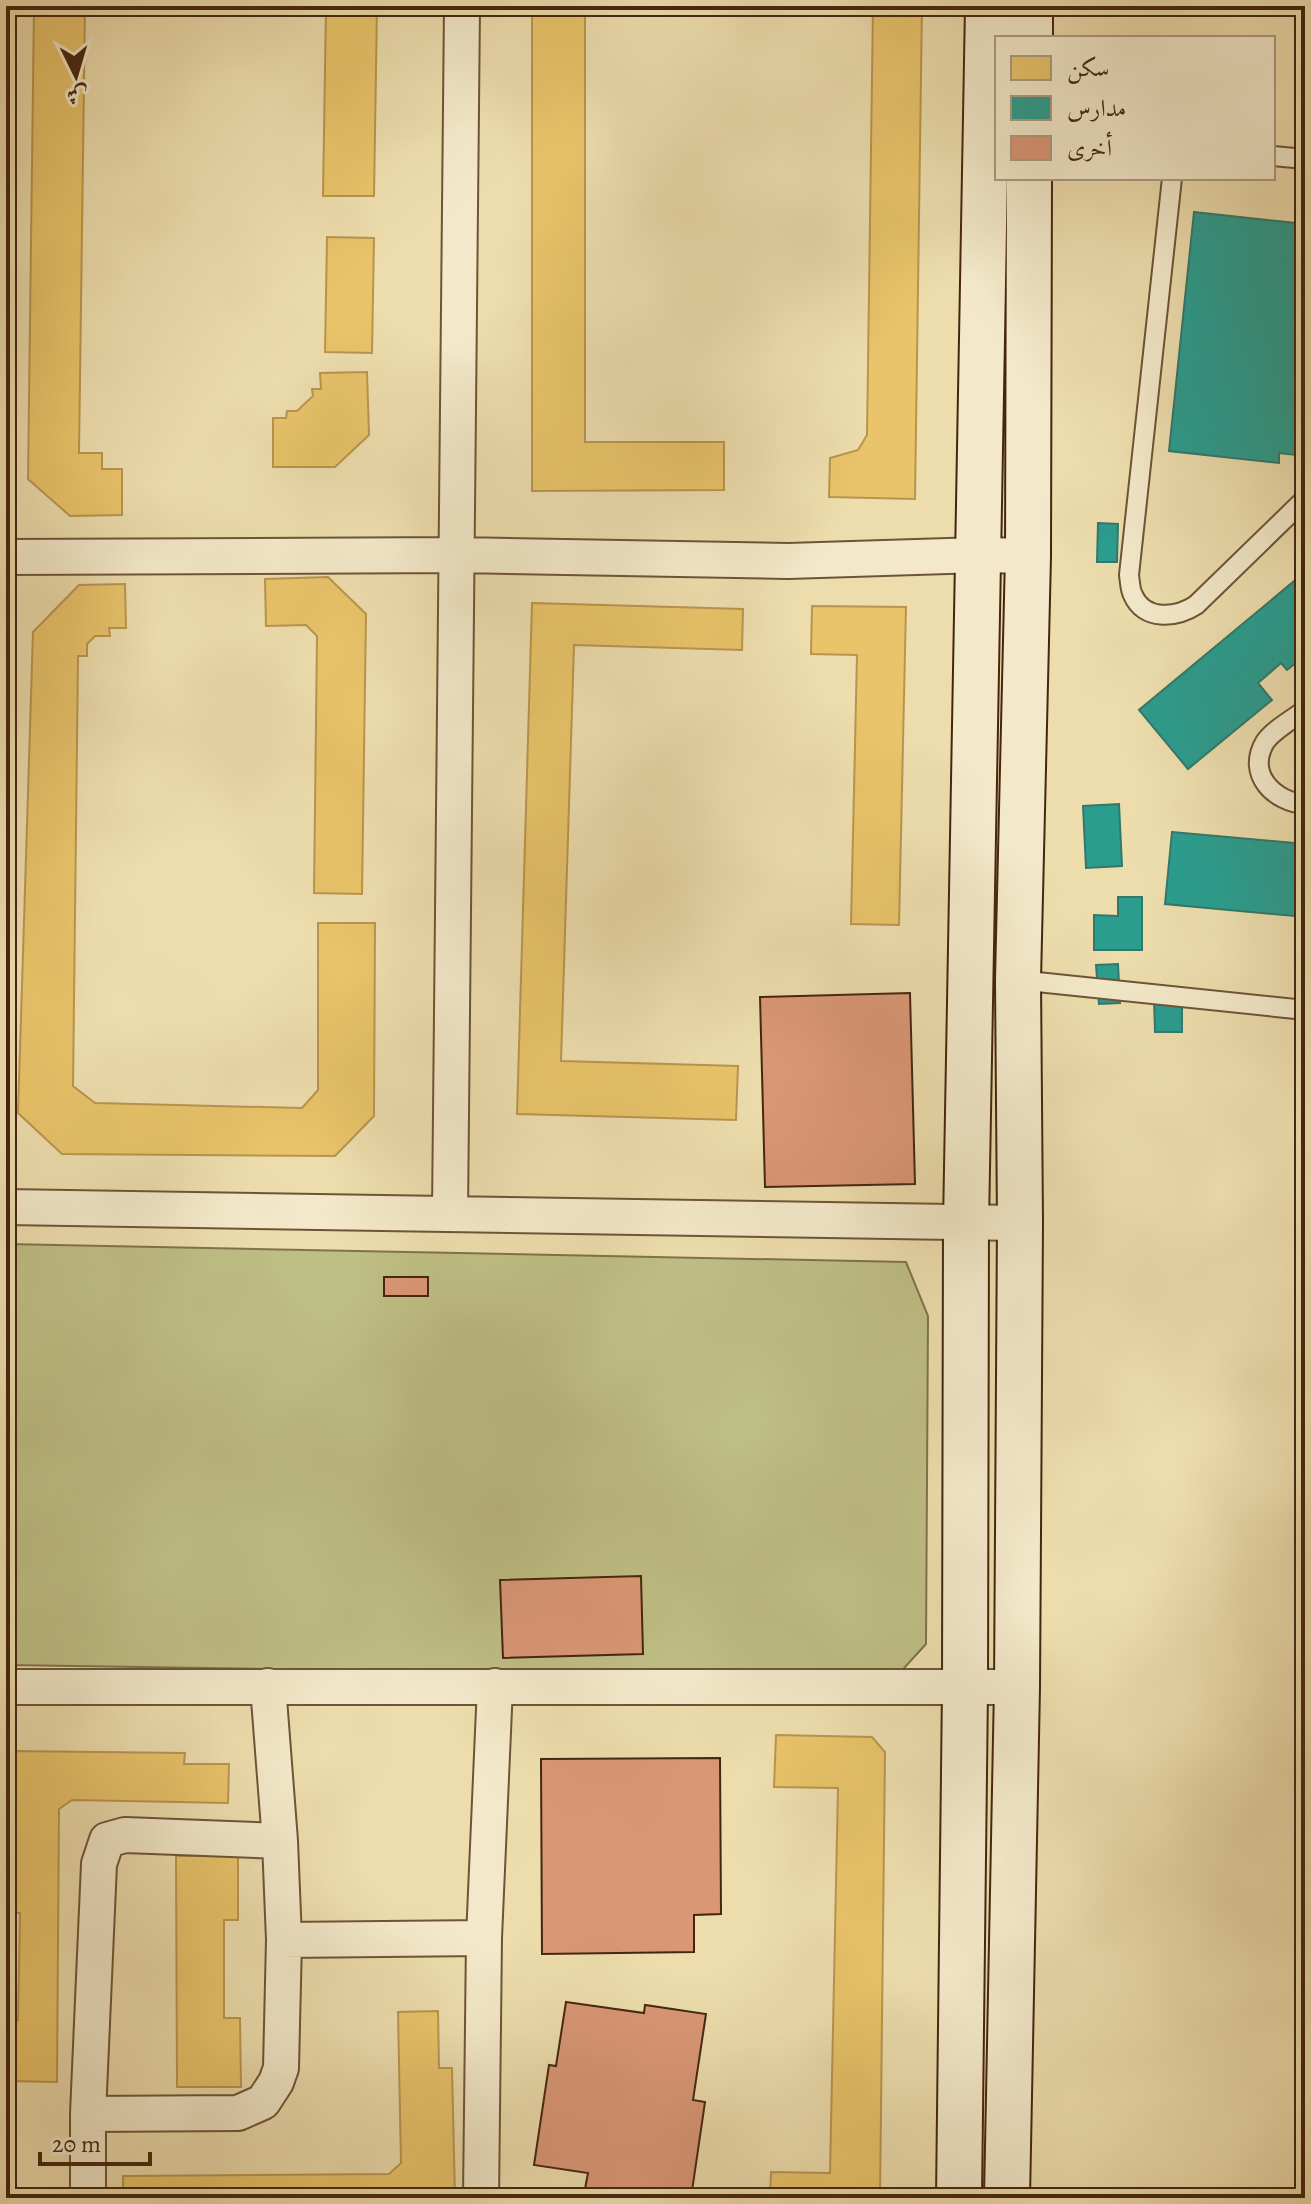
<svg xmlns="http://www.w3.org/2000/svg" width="1311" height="2204" font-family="Alegreya,Amiri,serif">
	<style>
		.green { fill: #bebf85; stroke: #81724a; stroke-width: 2 }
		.homes { fill: #e9c46a; stroke: #b8954f; stroke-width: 2 }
		.schools { fill: #2a9d8f; stroke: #327969; stroke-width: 2 }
		.building { fill: #da9776; stroke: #44260f; stroke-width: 2 }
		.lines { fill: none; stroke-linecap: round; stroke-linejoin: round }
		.lane-casing { stroke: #6e5436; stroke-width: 22 }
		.street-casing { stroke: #6e5436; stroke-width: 38 }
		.secondary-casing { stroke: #44260f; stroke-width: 48 }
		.lane { stroke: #f3e9ca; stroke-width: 18 }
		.street { stroke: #f3e9ca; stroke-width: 34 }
		.secondary { stroke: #f3e9ca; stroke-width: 44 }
	</style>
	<rect width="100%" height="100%" fill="#edddad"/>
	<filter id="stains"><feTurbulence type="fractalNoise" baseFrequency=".0025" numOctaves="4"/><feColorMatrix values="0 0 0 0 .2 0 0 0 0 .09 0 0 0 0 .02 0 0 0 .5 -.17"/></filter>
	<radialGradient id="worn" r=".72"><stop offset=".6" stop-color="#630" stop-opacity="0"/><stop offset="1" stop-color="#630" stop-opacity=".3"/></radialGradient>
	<path class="green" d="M6 1244 906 1262 928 1316 926 1644 895 1678 6 1665Z"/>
	<path class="homes" d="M34 6H85L79 453H102V469H122V515L70 516 28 479Z
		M326 6H377L374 196H323Z
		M532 6H585V442H724V490L532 491Z
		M873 6H922L915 499 829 497 830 458 858 450 867 435Z
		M327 237 374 238 372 353 325 352Z
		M367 372 369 435 335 467H273V418H286L287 411H297L313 396 312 389H321L320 373Z
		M328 577 366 614 362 894 314 893 317 636 306 625 266 626 265 579Z
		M125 584 126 628H109L110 636H95L87 644V656H78L73 1086 95 1103 302 1108 318 1090V923H375L374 1116 335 1156 62 1154 18 1113 33 632 79 585Z
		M532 603 743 609 742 650 574 645 561 1061 738 1066 736 1120 517 1114Z
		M812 606 906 607 899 925 851 924 857 655 811 654Z
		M776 1735 872 1737 885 1752 880 2198H770L771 2172 830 2173 838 1788 774 1787Z
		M10 1751 185 1753 184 1764H229L228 1803 72 1800 59 1809 57 2082 6 2081V2020H18L20 1913H7Z
		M176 1856H238V1920H224V2018H240L241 2087H177Z
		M438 2011 439 2068H452L455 2198H123V2176L389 2174 401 2163 398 2012Z"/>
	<path class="schools" d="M1194 212 1305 224V456L1279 453V463L1169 451Z
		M1098 523 1118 524 1117 562H1097Z
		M1305 572V656L1287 670 1281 663 1258 683 1272 700 1188 769 1139 710Z
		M1119 804 1122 866 1086 868 1083 806Z
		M1172 832 1305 844V917L1165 904Z
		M1118 897H1142V950H1094V915L1118 916Z
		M1118 964 1120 1003 1099 1004 1096 965Z
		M1182 997V1032H1155L1154 998Z"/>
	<path class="building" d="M910 993 915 1184 765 1187 760 997Z
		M384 1277H428V1296H384Z
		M641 1576 643 1654 503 1658 500 1580Z
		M720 1758 721 1914 694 1915V1952L542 1954 541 1759Z
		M566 2002 644 2013 645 2005 706 2014 693 2100 705 2102 691 2198H646L585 2189 588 2173 534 2165 549 2065 556 2066Z"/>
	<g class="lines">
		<g class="lane-casing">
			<path id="lane" d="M1273 156 1305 159
				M1172 178 1129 575C1130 581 1130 590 1133 595 1144 621 1176 618 1196 605L1305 499
				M1305 710C1293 719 1273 730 1265 742 1246 774 1274 802 1305 804
				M1018 980 1305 1010"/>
		</g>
		<g class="street-casing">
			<path id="street" d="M6 557 459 555 788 561 980 555 1028 556
				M6 1207 1020 1223
				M450 1214 462 6
				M6 1687H1017
				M284 1940 484 1938
				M88 2114 238 2113 263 2102 276 2082 281 2068 284 1940 280 1841 268 1686
				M88 2198V2114L99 1864 107 1840 125 1835 280 1841
				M481 2198 484 1938 495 1686"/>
		</g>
		<g class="secondary-casing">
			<path id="secondary" d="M1030 38V6
				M959 2198 965 1688 966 1224 988 6
				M1007 2198 1017 1687 1020 1223 1018 980 1028 556 1029 178"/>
		</g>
		<use href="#lane" class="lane"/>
		<use href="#street" class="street"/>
		<use href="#secondary" class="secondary"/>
	</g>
	<rect width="1311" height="2204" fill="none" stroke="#edddad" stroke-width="32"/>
	<rect x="8" y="8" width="1295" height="2188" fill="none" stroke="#44260f" stroke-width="4"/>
	<rect x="16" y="16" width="1279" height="2172" fill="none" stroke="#44260f" stroke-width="2"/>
	<rect x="995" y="36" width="280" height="144" fill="#f3e9ca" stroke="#ad9b7f" stroke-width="2"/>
	<rect x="1011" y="56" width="40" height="24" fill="#e9c46a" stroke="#ad9b7f" stroke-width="2"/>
	<text x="1067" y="76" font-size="24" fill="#44260f">سكن</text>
	<rect x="1011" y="96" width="40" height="24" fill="#2a9d8f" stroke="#ad9b7f" stroke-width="2"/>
	<text x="1067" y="116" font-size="24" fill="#44260f">مدارس</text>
	<rect x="1011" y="136" width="40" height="24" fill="#da9776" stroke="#ad9b7f" stroke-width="2"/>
	<text x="1067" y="156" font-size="24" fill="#44260f">أخرى</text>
	<g transform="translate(76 76) rotate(175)" stroke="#f3e9ca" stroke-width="6" paint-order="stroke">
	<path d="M0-6L14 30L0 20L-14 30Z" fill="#44260f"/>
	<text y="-12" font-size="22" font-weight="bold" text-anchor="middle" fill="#44260f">ش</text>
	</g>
	<path d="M40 2152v12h110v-12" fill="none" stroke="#44260f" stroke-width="4"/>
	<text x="52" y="2152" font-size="24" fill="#44260f" stroke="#f3e9ca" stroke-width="6" paint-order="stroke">20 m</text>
	<rect width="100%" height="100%" filter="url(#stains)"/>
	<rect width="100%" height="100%" fill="url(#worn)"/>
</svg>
